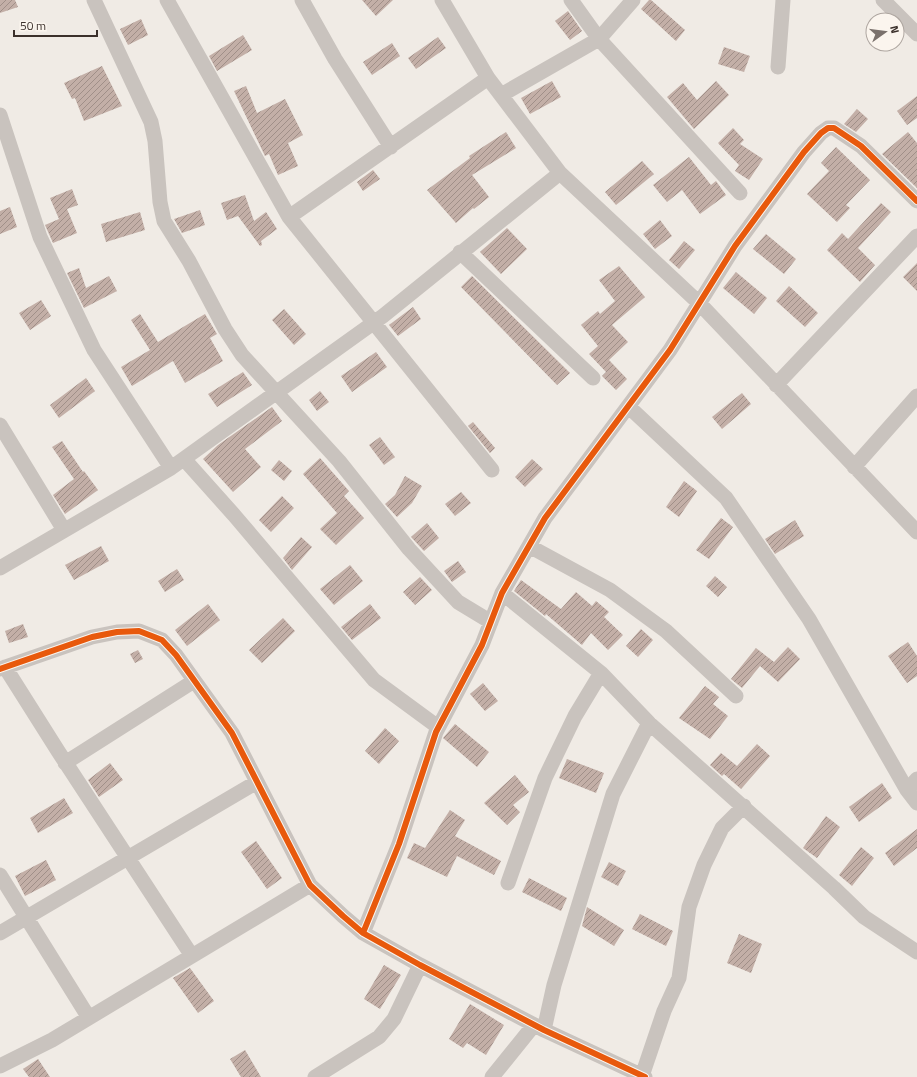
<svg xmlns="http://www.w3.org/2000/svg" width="917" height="1077" font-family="'Titillium Web',sans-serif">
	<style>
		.building { fill: url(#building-hatch) }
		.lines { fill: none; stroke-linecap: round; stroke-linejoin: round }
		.minor { stroke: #c9c3be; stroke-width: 15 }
		.cycleway-casing { stroke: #fbf5ee; stroke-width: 8 }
		.cycleway { stroke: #e8590c; stroke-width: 6 }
	</style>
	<defs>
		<pattern id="building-hatch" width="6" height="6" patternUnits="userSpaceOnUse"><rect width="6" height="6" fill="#c3afa7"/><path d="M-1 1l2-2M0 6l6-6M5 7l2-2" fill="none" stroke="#a08f88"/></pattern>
	</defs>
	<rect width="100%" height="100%" fill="#f0ebe5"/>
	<path class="building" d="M0 0H15L18 7 0 13Z
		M362 0H393L376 16Z
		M649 0H651L685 30 676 41 641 9Z
		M568 11 582 31 570 40 555 21Z
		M141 19 148 35 128 45 120 29Z
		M243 35 252 50 217 71 209 56Z
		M438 37 446 48 416 69 408 58Z
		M392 43 400 56 372 75 363 62Z
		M724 47 750 56 744 72 718 64Z
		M102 66 122 106 84 121 75 98 72 99 64 83Z
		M552 81 561 97 530 114 521 98Z
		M716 81 729 95 694 129 667 97 683 83 697 100Z
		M246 86 257 113 285 99 303 135 288 143 298 166 278 175 269 154 265 156 234 91Z
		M917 96V118L907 125 897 111Z
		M857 109 868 119 856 132 844 124Z
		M733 128 744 140 740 144 763 159 749 180 735 171 739 165 718 143Z
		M506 132 516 148 472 175 489 197 474 209 473 208 456 223 427 190 470 158 469 156Z
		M908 132 917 143V188L882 154Z
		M836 147 870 180 846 205 850 208 837 222 807 194 829 171 821 163Z
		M689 157 711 185 716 181 726 195 700 214 682 190 667 202 653 185Z
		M642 161 654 174 616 205 605 192Z
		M373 170 380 179 363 191 357 182Z
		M72 189 78 205 67 209 77 233 53 243 45 225 59 219 50 198Z
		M245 195 254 221 266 212 277 229 261 241 262 245 260 246 238 216 227 220 221 203Z
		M881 203 891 212 858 248 875 265 860 282 827 250 842 233 848 239Z
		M10 207 17 227 0 234V211Z
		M200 210 205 225 182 233 174 219Z
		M140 212 145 230 106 242 101 224Z
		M660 220 672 236 655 249 643 234Z
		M507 228 527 249 501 274 480 252Z
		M766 234 796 259 784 274 753 249Z
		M684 241 695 250 679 269 669 260Z
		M917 263V291L903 277Z
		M619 266 645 297 612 325 628 342 609 360 627 379 616 390 602 376 606 372 589 354 598 346 581 325 598 311 600 314 615 301 599 280Z
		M79 268 86 288 109 276 117 291 84 308 67 273Z
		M736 272 767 298 754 314 723 288Z
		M472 276 570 373 557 385 461 287Z
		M789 286 818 313 805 327 776 301Z
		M41 300 51 316 30 330 19 313Z
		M413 307 421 319 398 336 389 325Z
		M284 309 306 334 294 345 272 320Z
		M140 314 158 342 205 314 217 334 210 338 223 361 185 383 173 361 132 386 121 367 150 350 131 320Z
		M376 352 387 367 352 392 341 376Z
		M243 372 252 385 217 407 208 394Z
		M86 378 95 391 59 418 50 405Z
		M320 391 329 402 317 411 309 400Z
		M742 393 751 404 722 429 712 417Z
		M272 407 282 421 245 449 261 467 233 492 203 459 218 445Z
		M473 422 495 448 490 453 468 426Z
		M380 437 395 457 384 465 369 445Z
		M62 441 83 472 84 471 98 490 65 514 53 495 74 479 52 447Z
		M320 458 349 491 344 496 364 518 336 545 320 529 337 513 303 474Z
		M532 459 543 469 525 487 515 477Z
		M279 460 292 471 284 481 271 470Z
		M405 476 422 486 412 503 397 517 385 504 395 495Z
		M684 481 697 491 679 517 666 507Z
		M461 492 471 503 455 516 445 504Z
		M282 496 294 508 271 532 259 520Z
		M721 518 733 527 709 559 696 550Z
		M795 520 804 536 775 554 765 539Z
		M427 523 439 538 424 551 411 537Z
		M301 537 312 547 292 570 283 558Z
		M101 546 109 561 74 580 65 565Z
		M458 561 466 572 452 582 444 571Z
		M350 565 363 581 334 605 320 589Z
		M177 569 184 580 165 592 158 581Z
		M715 576 727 587 718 597 706 586Z
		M420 577 432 590 415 605 403 592Z
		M521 580 561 609 576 592 592 606 596 601 609 612 604 617 623 635 608 650 591 633 582 645 546 614 545 616 514 591Z
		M208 604 220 620 187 646 175 630Z
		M370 604 381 618 352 640 341 627Z
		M283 618 295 631 262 663 249 650Z
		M23 624 28 637 9 643 5 631Z
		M641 629 653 640 638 657 626 646Z
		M908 642 917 656V676L907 683 888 656Z
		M788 647 800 659 778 682 760 666 742 688 731 679 756 648 774 662Z
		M138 650 143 659 135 663 130 654Z
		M483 683 498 701 485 711 470 694Z
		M705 686 719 697 713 704 728 716 710 739 679 718Z
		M455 724 489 752 477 767 443 738Z
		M385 728 399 741 379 764 365 751Z
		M757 744 770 756 741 789 724 774 722 776 710 765 721 753 737 766Z
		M567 759 604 773 596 793 559 778Z
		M110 763 123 780 99 797 88 780Z
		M515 775 529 792 513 805 520 812 507 825 484 803Z
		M882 783 892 798 859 822 849 807Z
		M64 798 73 813 38 833 30 818Z
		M450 810 465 820 455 836 501 861 494 875 457 856 447 877 407 858 414 843 425 848Z
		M826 816 840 827 817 858 803 848Z
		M917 829V848L894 866 885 853Z
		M256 841 282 878 267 889 241 852Z
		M861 847 874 858 852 886 839 875Z
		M46 860 56 880 25 896 15 876Z
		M609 862 626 871 618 886 601 877Z
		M529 878 567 898 561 911 522 892Z
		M587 907 624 930 614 946 582 926Z
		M640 914 673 931 666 946 632 929Z
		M739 934 762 944 751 973 727 963Z
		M384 965 401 975 380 1009 364 999Z
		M190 968 214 1001 198 1013 173 978Z
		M470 1004 504 1025 486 1055 467 1043 463 1048 449 1039Z
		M245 1050 261 1077H241L230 1059Z
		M38 1059 50 1077H29L23 1069Z"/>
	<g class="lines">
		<path class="minor" d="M94 0 151 122 155 141 160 202 164 221 189 261 225 329 242 355 339 461 409 549 458 602 491 622
			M167 0 289 217 492 470
			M302 0 335 59 391 147
			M442 0 488 78 560 173 699 303 917 532
			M571 0 599 39 740 193
			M883 0 917 34
			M778 67 783 0
			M501 95 599 39 633 0
			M0 115 40 237 94 350 171 468
			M289 217 488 78
			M460 252 593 378
			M776 385 917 236
			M629 407 726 498 809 619 907 790 917 803
			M0 425 64 530
			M184 459 234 515 374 680 438 727
			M854 467 917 396
			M529 546 610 590 666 631 736 696
			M0 568 171 468 383 316 560 173
			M502 593 601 673 649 723 834 888 864 917 917 952
			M5 667 58 751 192 956
			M0 669 92 637 117 632 139 631 162 640 176 655 232 733 310 885 343 916 363 933 420 965 544 1030 645 1077
			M65 763 194 681
			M907 790 917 779
			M0 875 89 1018
			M508 883 545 778 575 716 601 673
			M0 933 257 782
			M363 933 399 844 436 732 482 645 502 593 545 518 670 350 735 246 804 152 821 133 828 128H834L861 146 917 201
			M544 1030 554 985 613 794 649 723
			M0 1066 52 1040 310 885
			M642 1076 664 1011 679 978 689 907 704 865 722 828 744 806
			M315 1077 379 1037 394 1019 420 965
			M492 1077 534 1025"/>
		<g class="cycleway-casing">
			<path id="cycleway" d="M0 669 92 637 117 632 139 631 162 640 176 655 232 733 310 885 343 916 363 933 420 965 544 1030 645 1077
				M363 933 399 844 436 732 482 645 502 593 545 518 670 350 735 246 804 152 821 133 828 128H834L861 146 917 201"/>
		</g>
		<use href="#cycleway" class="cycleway"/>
	</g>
	<g transform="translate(885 32) rotate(76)"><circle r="19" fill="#fbf5ee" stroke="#aea6a0"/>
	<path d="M0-3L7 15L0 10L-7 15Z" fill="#7a716c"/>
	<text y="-6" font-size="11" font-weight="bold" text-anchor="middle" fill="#3b302b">N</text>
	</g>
	<path d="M14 30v6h83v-6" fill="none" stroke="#3b302b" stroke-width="2"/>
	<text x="20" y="30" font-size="12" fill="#3b302b" stroke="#fbf5ee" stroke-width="3" paint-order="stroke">50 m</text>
</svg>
